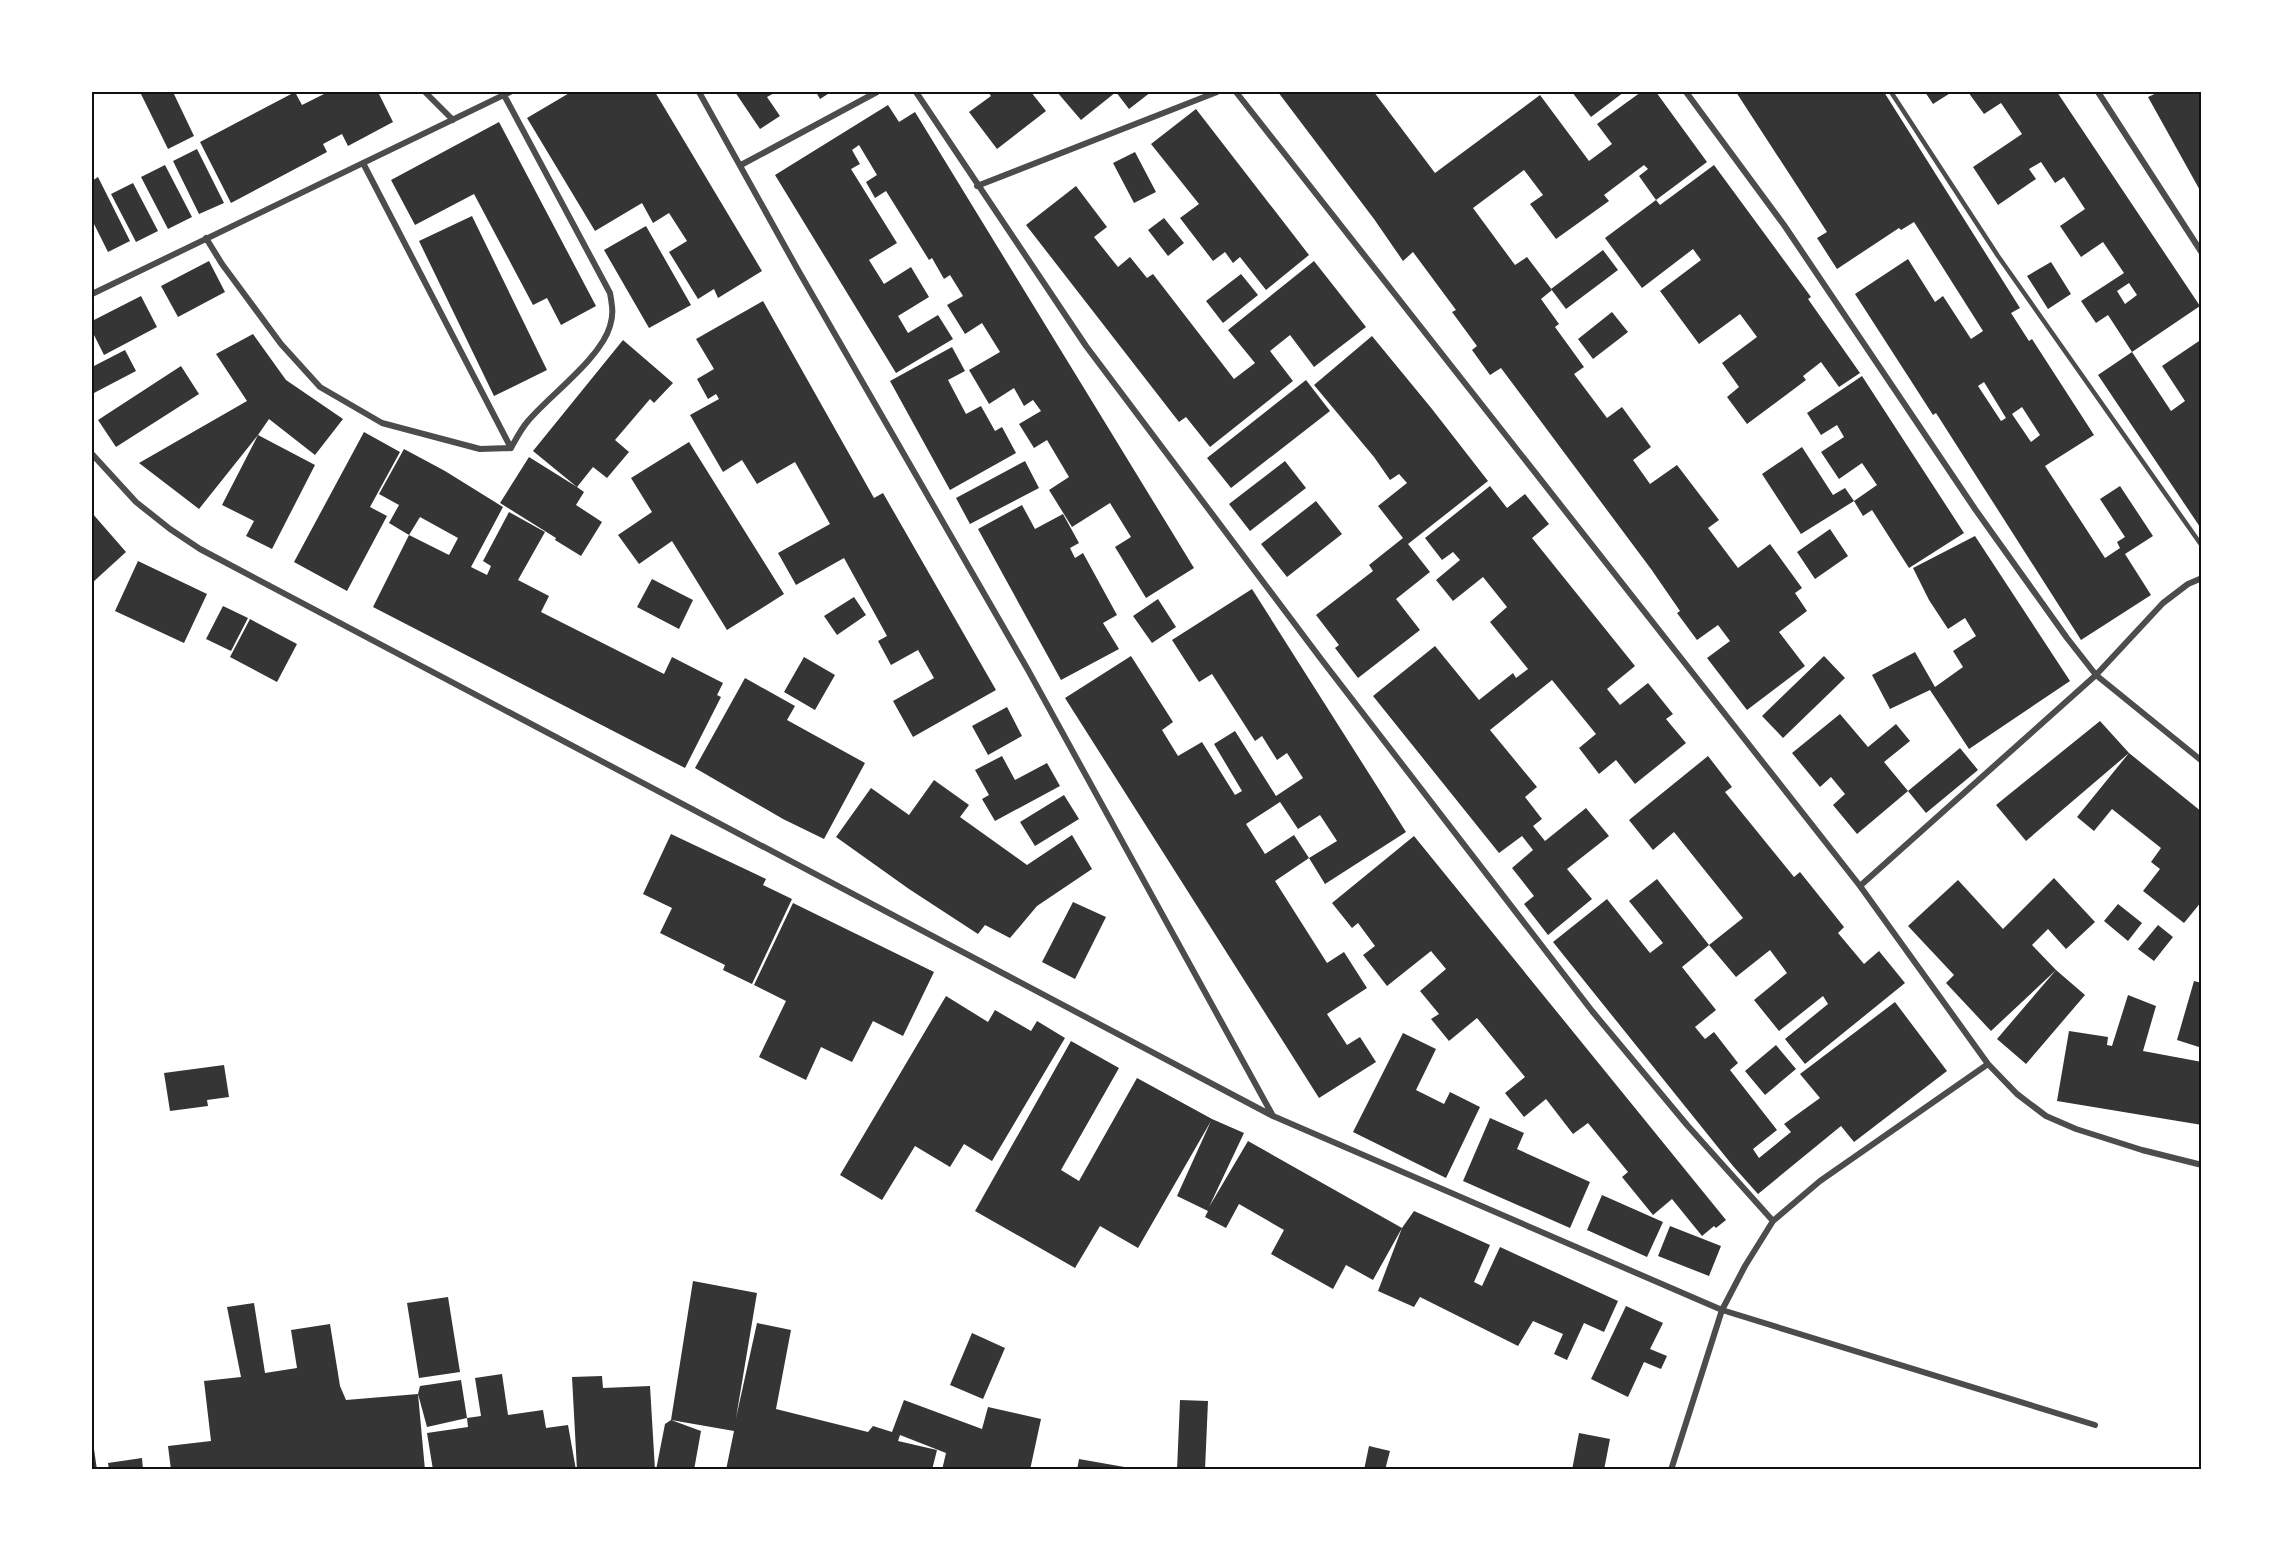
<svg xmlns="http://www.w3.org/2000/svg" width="2293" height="1561" font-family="Mulish,sans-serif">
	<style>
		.building { fill: #353535; fill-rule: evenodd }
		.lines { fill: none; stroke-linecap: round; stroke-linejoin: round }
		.service { stroke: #4c4c4c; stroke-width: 4.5 }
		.minor { stroke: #4c4c4c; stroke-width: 6 }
		.neatline { fill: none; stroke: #111; stroke-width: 2 }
	</style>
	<rect width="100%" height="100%" fill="#fff"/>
	<path class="building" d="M140 92H173L194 136 168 149Z
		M295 92 302 105 328 92H378L393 122 348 146 342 134 323 144 327 152 231 203 200 142Z
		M571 92H655L762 271 718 298 714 289 698 299 669 252 687 241 669 213 653 223 642 203 595 231 527 118Z
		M735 92H776L767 97 780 116 760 129Z
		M816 92H831L820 99Z
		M988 92H1031L1046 111 997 149 969 112 991 96Z
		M1057 92H1151L1129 109 1116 92 1081 120Z
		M1278 92H1374L1435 173 1540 95 1589 161 1612 144 1597 124 1641 92H1656L1707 162 1656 200 1639 176 1648 169 1644 165 1604 195 1609 201 1556 239 1530 204 1543 195 1524 170 1473 208 1515 265 1527 257 1552 290 1541 299 1559 324 1555 327 1584 367 1574 374 1607 418 1622 407 1651 447 1633 460 1650 484 1677 465 1719 520 1708 528 1738 568 1770 544 1802 588 1795 593 1807 611 1779 632 1805 666 1747 710 1707 658 1730 641 1718 625 1697 640 1677 613 1680 611 1651 569 1501 368 1490 375 1472 350 1477 346 1452 312 1456 310 1413 252 1403 261 1374 219Z
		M1572 92H1624L1591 117Z
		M1736 92H1884L2020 308 2011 313 2029 341 2032 339 2094 435 2045 466 2105 558 2120 548 2117 542 2125 537 2100 499 2120 486 2153 536 2125 554 2151 595 2081 640 1936 413 1933 415 1855 294 1908 259 1935 302 1943 296 1971 339 1983 331 1914 222 1901 230 1899 228 1837 269 1817 238 1827 232ZM1984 382 2006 418 2001 421 1978 386ZM2022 407 2040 435 2031 442 2012 414Z
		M1925 92H1952L1933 104Z
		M1968 92H2057L2200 306 2132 352 2108 315 2096 323 2081 301 2124 273 2103 242 2081 257 2060 226 2085 209 2064 177 2055 183 2041 162 2029 169 2036 179 1998 205 1973 167 2022 134 2001 103 1984 114ZM2129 283 2137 295 2125 304 2117 291Z
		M2159 92H2202V194L2148 97Z
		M888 105 899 122 915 112 1194 568 1146 598 1115 547 1131 537 1110 503 1072 527 1049 490 1069 477 1047 440 1034 448 1019 424 1041 411 1033 400 1024 406 1014 388 989 404 969 370 1000 352 982 323 965 334 947 305 963 296 950 275 944 279 932 258 929 260 886 191 875 198 866 182 877 175 859 145 852 150 860 164 851 169 897 243 869 260 884 284 911 267 929 297 898 316 908 333 938 315 953 339 896 373 775 175Z
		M1196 109 1309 255 1266 290 1240 257 1233 263 1225 252 1213 261 1180 218 1199 204 1151 144Z
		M499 122 596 306 561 325 547 298 533 305 474 194 415 225 391 180Z
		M197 149 224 203 199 214 173 161Z
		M1135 152 1156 192 1134 203 1113 163Z
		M165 165 192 217 168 229 141 177Z
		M1714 165 1811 297 1808 299 1860 373 1839 387 1821 362 1803 376 1806 380 1747 424 1727 397 1739 387 1722 363 1757 337 1740 314 1699 344 1660 291 1701 260 1693 249 1642 288 1605 238 1656 200 1660 205Z
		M98 177 130 241 108 252 92 220V181Z
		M133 183 158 231 136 242 111 194Z
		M1076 186 1107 227 1094 237 1118 267 1130 257 1147 278 1153 274 1234 379 1255 363 1228 330 1314 261 1366 327 1314 367 1290 335 1270 351 1293 381 1210 447 1186 417 1179 422 1026 225Z
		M472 216 547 370 494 396 419 241Z
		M1164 218 1184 243 1168 256 1148 230Z
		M646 226 691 305 649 328 604 250Z
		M1603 250 1618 270 1566 309 1551 289Z
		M209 261 225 292 178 317 161 286Z
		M2051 262 2071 294 2048 309 2027 276Z
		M1241 274 1258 295 1223 323 1206 301Z
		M141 296 157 327 104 355 92 331V321Z
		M763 301 874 498 883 493 996 690 913 737 893 701 934 678 918 650 891 665 878 641 887 636 844 558 796 585 778 553 830 524 795 462 757 484 742 460 723 472 690 415 719 399 716 394 708 399 697 379 714 369 696 339Z
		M1612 312 1628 332 1593 359 1578 339Z
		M253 334 286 380 343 419 315 455 269 419 258 435 199 509 139 463 247 401 216 354Z
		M1372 336 1432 409 1488 481 1408 544 1430 572 1396 599 1420 630 1358 678 1335 648 1339 645 1316 615 1373 571 1369 565 1403 538 1378 506 1407 483 1399 474 1390 480 1374 457 1314 385Z
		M2202 339V530L2098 375 2132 352 2171 411 2185 401 2162 366Z
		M623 340 673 383 654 403 650 399 615 440 629 452 607 478 593 467 577 487 584 492 576 505 602 522 581 556 555 540 556 538 500 503 529 457 577 487 533 451Z
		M952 347 965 371 948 380 966 414 981 406 995 431 1002 427 1016 453 950 490 890 381Z
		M125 350 136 371 92 394V367Z
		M181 366 199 394 116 447 98 420Z
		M1862 376 1964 533 1909 568 1872 510 1863 516 1854 501 1801 534 1762 474 1802 447 1833 495 1845 488 1854 501 1877 485 1862 463 1839 479 1821 452 1844 437 1837 425 1821 435 1807 413Z
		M1306 380 1330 411 1231 488 1207 458Z
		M364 432 400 452 370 507 387 516 347 591 294 562Z
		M258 435 315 465 272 549 246 536 254 521 222 505Z
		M689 442 784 594 727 630 672 541 639 564 618 535 652 512 631 478Z
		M404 449 445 471 503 507 471 567 487 575 491 566 483 561 509 512 545 532 518 580 549 596 541 612 664 674 672 657 723 683 717 695 721 697 685 768 373 607 409 535 449 555 458 538 420 517 409 535 389 523 399 505 379 494Z
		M1025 461 1039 488 970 524 956 498Z
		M1285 461 1306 488 1250 531 1229 504Z
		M1490 486 1507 508 1525 494 1549 524 1532 538 1635 666 1607 689 1620 705 1648 683 1673 714 1666 719 1686 743 1635 784 1616 760 1599 774 1579 748 1596 734 1552 680 1490 730 1537 787 1525 797 1542 819 1533 826 1545 841 1586 808 1609 836 1567 869 1592 899 1548 935 1524 904 1534 896 1512 868 1533 850 1522 836 1499 853 1373 696 1435 646 1479 700 1513 673 1516 678 1528 669 1490 622 1507 607 1483 577 1453 601 1436 580 1460 560 1453 552 1442 560 1425 538Z
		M1316 501 1342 534 1287 577 1261 544Z
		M1022 505 1035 529 1063 514 1079 543 1070 548 1075 558 1083 553 1117 615 1103 623 1119 649 1061 680 978 529Z
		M92 513 126 552 92 583Z
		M1830 529 1848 556 1815 579 1797 552Z
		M1975 536 2070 681 1969 749 1930 690 1890 709 1872 675 1915 652 1935 687 1963 667 1953 651 1976 636 1965 618 1948 629 1929 600 1913 568Z
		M138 561 207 594 184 643 115 611Z
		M652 579 693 600 679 629 637 607Z
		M1252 589 1406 832 1325 884 1309 858 1337 841 1320 815 1298 829 1280 802 1246 824 1265 854 1294 835 1309 858 1275 881 1327 963 1344 952 1367 988 1327 1014 1347 1045 1360 1037 1376 1062 1319 1098 1065 698 1131 656 1173 722 1162 730 1178 756 1202 742 1235 795 1242 791 1214 744 1235 731 1276 796 1303 778 1287 753 1277 760 1262 736 1255 741 1212 674 1199 682 1172 640Z
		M854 597 866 615 837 635 824 616Z
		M1158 599 1176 627 1152 643 1133 616Z
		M223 606 248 618 231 651 206 639Z
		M250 619 297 644 277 682 230 657Z
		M1824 656 1845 678 1783 738 1762 716Z
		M804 657 835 675 815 710 784 692Z
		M745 678 795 706 787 720 865 763 824 839 783 819 695 768Z
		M1007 707 1022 736 988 755 972 726Z
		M1840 714 1868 747 1896 724 1910 741 1884 762 1908 791 1857 834 1833 805 1845 794 1831 777 1820 787 1792 753Z
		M2100 721 2129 753 2202 812V901L2184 923 2143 891 2160 869 2151 862 2161 848 2112 809 2094 831 2077 817 2129 753 2026 841 1996 805Z
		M1960 748 1978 770 1926 813 1908 791Z
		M1002 756 1015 780 1047 763 1060 786 995 821 982 799 989 795 975 770Z
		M1708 756 1732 787 1725 792 1794 877 1800 872 1844 927 1838 933 1864 964 1879 951 1905 983 1805 1064 1785 1039 1828 1004 1823 996 1779 1031 1754 1000 1787 973 1770 950 1736 977 1709 945 1743 918 1674 832 1653 850 1629 820Z
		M934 780 969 805 960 817 1027 865 1072 835 1092 869 1037 906 1010 938 985 925 978 934 909 889 836 837 871 788 909 815Z
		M1064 795 1079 819 1035 846 1020 822Z
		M671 834 766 879 763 885 792 899 752 984 723 970 725 965 660 933 672 908 643 894Z
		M1414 836 1726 1220 1716 1228 1714 1226 1702 1236 1672 1199 1653 1215 1622 1177 1628 1172 1588 1123 1573 1134 1546 1099 1524 1117 1505 1093 1525 1077 1477 1018 1449 1041 1431 1019 1439 1014 1420 991 1446 969 1431 951 1387 986 1363 955 1375 946 1358 923 1352 928 1332 903Z
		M2054 878 2095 922 2066 949 2048 929 2032 945 2056 970 2085 995 2026 1064 1997 1039 2056 970 1991 1031 1946 983 1954 975 1908 926 1958 880 2003 929Z
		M1657 879 1709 945 1682 967 1716 1010 1695 1027 1705 1039 1714 1032 1738 1063 1730 1070 1777 1130 1753 1149 1759 1158 1791 1132 1784 1124 1820 1098 1800 1074 1895 1002 1947 1071 1854 1142 1841 1126 1758 1194 1733 1166 1553 942 1607 899 1650 953 1663 943 1629 901Z
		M1073 902 1106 917 1075 979 1042 962Z
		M793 903 934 972 903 1036 873 1021 852 1062 821 1047 806 1080 759 1057 786 1001 754 985Z
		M2118 904 2142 923 2128 941 2104 921Z
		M2158 925 2173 937 2154 961 2138 949Z
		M2194 981 2202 983V1048L2177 1040Z
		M2128 995 2156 1006 2143 1051 2202 1062V1125L2057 1101 2069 1031 2108 1037 2107 1045 2112 1046Z
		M946 996 988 1022 995 1010 1031 1031 1037 1021 1065 1038 992 1161 964 1144 950 1167 915 1146 882 1200 840 1175Z
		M1403 1033 1436 1049 1416 1090 1444 1104 1450 1092 1480 1107 1446 1178 1353 1132Z
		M1071 1041 1119 1068 1061 1170 1079 1181 1137 1078 1212 1119 1244 1133 1209 1207 1248 1141 1402 1228 1373 1280 1346 1265 1333 1289 1271 1254 1284 1230 1239 1204 1226 1228 1205 1217 1208 1211 1177 1196 1211 1121 1138 1248 1100 1226 1075 1268 975 1211Z
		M1776 1045 1796 1069 1765 1095 1745 1071Z
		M224 1065 229 1097 207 1100 208 1106 170 1111 164 1073Z
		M1490 1118 1524 1133 1517 1149 1590 1182 1570 1228 1463 1181Z
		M1602 1195 1663 1222 1647 1257 1587 1230Z
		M1414 1211 1490 1245 1474 1282 1482 1286 1500 1247 1618 1301 1604 1332 1584 1323 1567 1360 1554 1354 1563 1334 1533 1321 1518 1346 1420 1297 1414 1307 1378 1291 1402 1228Z
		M1670 1226 1721 1246 1709 1276 1658 1256Z
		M693 1281 757 1293 736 1418 757 1323 791 1330 776 1409 868 1432 873 1426 892 1432 904 1400 982 1429 988 1407 1041 1419 1030 1470H942L946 1453 900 1435 898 1441 937 1450 932 1470H726L734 1431 671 1420Z
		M448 1297 460 1372 419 1378 407 1303Z
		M254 1303 265 1373 297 1368 291 1330 330 1324 340 1386 346 1400 418 1394 425 1470H171L168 1446 211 1441 204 1381 241 1377 227 1307Z
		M1626 1306 1663 1323 1650 1349 1667 1356 1661 1369 1644 1362 1628 1397 1591 1379Z
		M972 1333 1005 1348 983 1399 950 1385Z
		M502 1374 508 1415 543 1410 546 1428 568 1425 576 1470H433L427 1433 468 1427 467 1418 481 1416 475 1378Z
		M602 1376 603 1388 650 1386 655 1470H577L572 1377Z
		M461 1380 467 1418 427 1427 418 1394 420 1386Z
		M1180 1400 1208 1401 1205 1470H1177Z
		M671 1420 701 1431 694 1470H656L665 1424Z
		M1579 1433 1610 1439 1604 1470H1572Z
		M93 1442 97 1470H92Z
		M1369 1446 1390 1451 1385 1470H1364Z
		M142 1458 143 1470H109L108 1463Z
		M1079 1459 1130 1468V1470H1077Z"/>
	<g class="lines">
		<path class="service" d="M1891 92 1998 256 2202 546"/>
		<path class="minor" d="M425 92 453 120
			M699 92 798 270 1028 670 1273 1116
			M916 92 1086 346 1321 659 1592 1011 1687 1125 1773 1221
			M1236 92 1860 886 1988 1064 2017 1094 2046 1116 2076 1129 2142 1150 2202 1165
			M1686 92 1784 225 1975 509 2067 638 2096 675 2202 761
			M2098 92 2202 253
			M504 95 610 293C612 305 614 314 610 326 601 358 550 395 528 421 521 429 516 439 511 448
			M363 163 511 448
			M741 165 877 92
			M977 186 1217 92
			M206 238 222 264 281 344 320 387 382 423 480 449 511 448
			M92 294 510 92
			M92 454 136 502 170 529 200 549 1273 1116 1722 1310 2095 1425
			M1860 886 2096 675 2163 603 2188 584 2202 578
			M1671 1470 1722 1310 1745 1266 1773 1221 1820 1181 1988 1064"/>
	</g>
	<rect width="2293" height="1561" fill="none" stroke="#ffffff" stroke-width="186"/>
	<rect x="93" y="93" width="2107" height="1375" class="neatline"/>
</svg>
